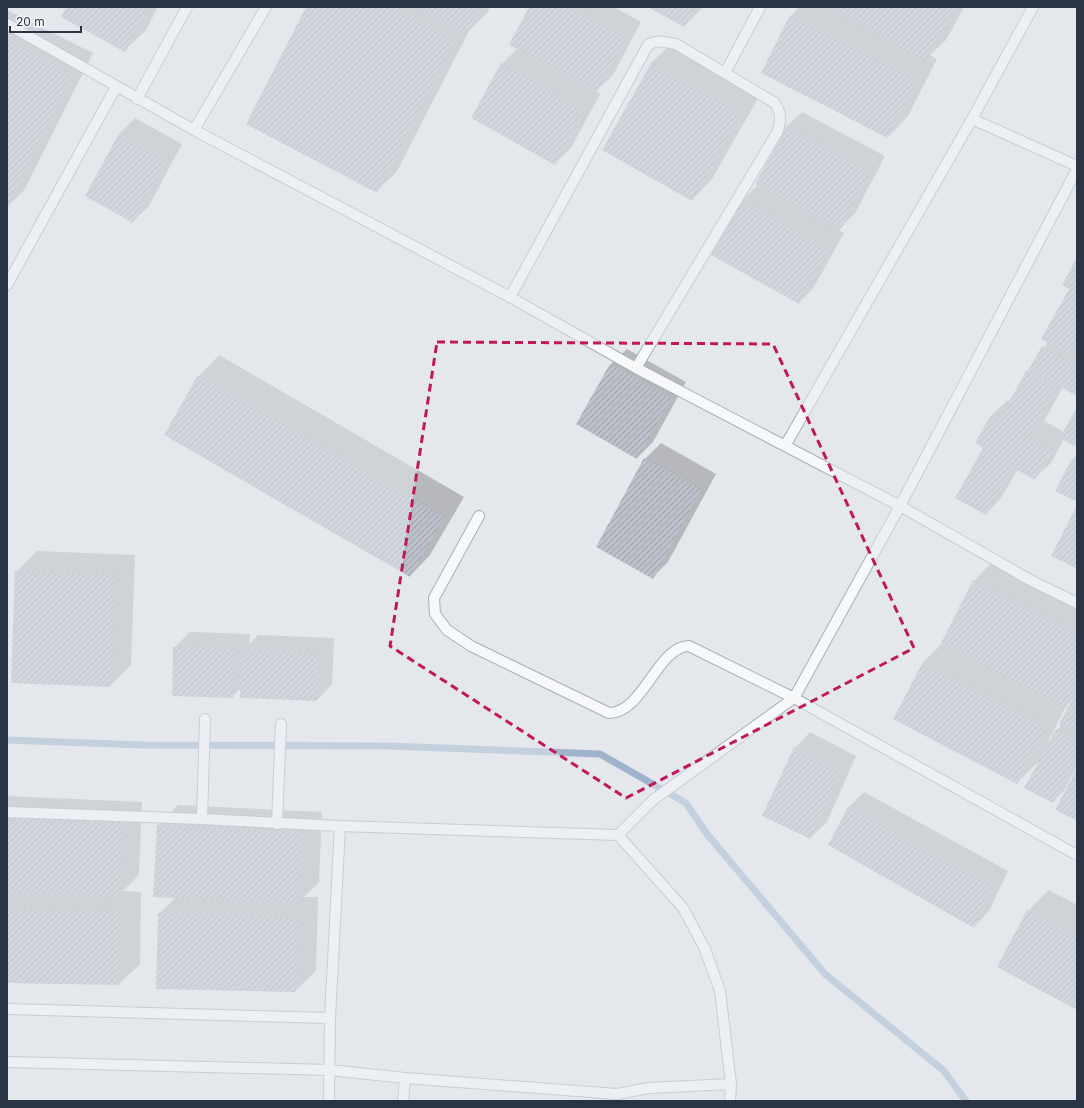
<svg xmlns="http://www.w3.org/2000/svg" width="1084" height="1108" font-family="Inter,sans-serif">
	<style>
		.shadow { fill: #0003; fill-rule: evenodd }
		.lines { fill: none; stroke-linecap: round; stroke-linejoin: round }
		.stream { stroke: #9fb4cc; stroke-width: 7 }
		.building { fill: url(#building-hatch) }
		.service-casing { stroke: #a9aeb7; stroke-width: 12 }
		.service { stroke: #f7f8fa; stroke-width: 10 }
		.marked { fill: none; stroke: #c2185b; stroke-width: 3; stroke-dasharray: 8 5; stroke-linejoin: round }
	</style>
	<defs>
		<pattern id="building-hatch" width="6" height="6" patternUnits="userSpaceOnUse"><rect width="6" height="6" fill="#bbc0ca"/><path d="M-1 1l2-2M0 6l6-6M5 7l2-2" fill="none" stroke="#989da6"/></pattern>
	</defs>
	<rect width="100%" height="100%" fill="#e4e7ec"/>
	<path class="shadow" d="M68 7H158L146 30 125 50Z
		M307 7H490L487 13 469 31 397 171 377 191Z
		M530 7H614L641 22 613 75 596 91 600 94 571 148 555 163 502 64 518 48Z
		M650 7H703L684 26Z
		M799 7H964L946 40 930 55 937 59 908 116 888 137 791 16Z
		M7 10 93 53 25 189 7 207Z
		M672 43 761 93 712 179 692 200 651 63Z
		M802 112 885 156 855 213 839 230 844 233 814 287 799 303 712 254 742 200 758 185 786 127Z
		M135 118 182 144 149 206 133 221 119 134Z
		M1077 260V395L1063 387 1044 421 1064 432 1077 409V441L1074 445 1064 439 1051 463 1035 478 1018 469 1001 498 986 514 985 447 977 443 992 415 1008 400 1010 401 1027 372 1048 342 1070 289Z
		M627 349 686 382 653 442 637 458 578 424 611 364Z
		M219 355 464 497 430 555 410 576 199 376Z
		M661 443 716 474 668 562 652 578 645 459Z
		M1077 455V501L1071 461Z
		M37 551 135 555 131 665 110 686 16 572Z
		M994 560 1077 603V766L1063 792 1052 802 1040 760 1017 783 895 719 923 662 943 643 974 581ZM1073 699 1062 724 1057 730 1050 741 1049 740 1066 706Z
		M190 632 250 634 249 644 258 635 334 638 332 684 317 700 241 688 232 697 174 648Z
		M810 732 856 756 827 822 811 837 795 748Z
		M864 792 1008 871 989 911 974 927 830 844 849 807Z
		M7 796 142 802 139 875 123 891 141 892 140 964 119 984 7 982Z
		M178 805 322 812 319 882 304 897H318L316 971 295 991 159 914 176 897 158 825Z
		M1049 890 1077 905V1009L1028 911Z"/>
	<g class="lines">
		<path class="stream" d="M7 740 143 745 387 746 600 754 686 803 707 834 825 974 943 1070 966 1101"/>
	</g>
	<path class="building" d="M67 7H149L125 52 61 17Z
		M306 7H396L456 38 377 193 246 124Z
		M414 7H481L467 35Z
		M529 7H569L626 38 597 92 509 45Z
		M648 7H695L684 27Z
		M830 7H951L955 9 925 62Z
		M790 15 917 80 888 138 761 73Z
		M7 40 73 74 7 206Z
		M501 63 585 110 555 165 471 118Z
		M651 63 741 114 692 201 602 150Z
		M786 127 870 172 840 230 755 184Z
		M119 133 167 160 133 223 85 196Z
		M741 200 829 249 799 304 711 255Z
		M1077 257V346L1071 356 1041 339 1069 289 1062 285Z
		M1042 346 1077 366V396L1029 369Z
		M610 364 671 398 637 459 576 424Z
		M1026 371 1056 388 1029 437 1052 450 1035 480 1012 467 986 515 955 498 983 448 975 443 991 415 1000 419Z
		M198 375 444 517 410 577 164 435Z
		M1077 407V440L1074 446 1060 438Z
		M644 458 701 489 653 579 596 547Z
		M1071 460 1077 464V502L1055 491Z
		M1077 505V569L1051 556Z
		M15 571 115 575 111 687 11 683Z
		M973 580 1077 634V686L1066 708 941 643Z
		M173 647 234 649 233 698 172 696Z
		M241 650 319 653 317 701 240 698Z
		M923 662 1047 727 1017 784 893 719Z
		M1077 690V733L1059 724Z
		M1056 729 1077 741V758L1053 803 1024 788Z
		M794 747 841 771 811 839 762 816Z
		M1077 768V821L1055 810Z
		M848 807 993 886 974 928 828 845Z
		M7 817 122 822 119 897 7 892Z
		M157 825 302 832 298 904 153 897Z
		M7 910 120 912 119 985 7 983Z
		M1027 910 1077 937V1010L997 967Z
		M158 913 298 917 296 992 156 989Z"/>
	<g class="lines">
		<g class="service-casing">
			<path id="service" d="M7 24 194 130 510 297 636 368 900 506 1032 581 1077 603
				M725 73 760 7
				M137 99 187 7
				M972 119 1077 166
				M194 130 266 7
				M7 285 116 87
				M510 297 648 45C657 39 665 42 676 44L775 103C781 113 781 119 778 131L636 368
				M785 446 972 119 1033 7
				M479 516 434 598 435 614 447 630 471 646 609 713C643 713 658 646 689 646L794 698 1077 855
				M7 812 202 819 340 826 618 835 653 800 794 698 900 506 1077 169
				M202 819 205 719
				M277 824 281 724
				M618 835 683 908 705 949 720 991 731 1084 730 1101
				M7 1009 330 1018
				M7 1062 330 1070 405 1078 617 1094 649 1088 731 1084
				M329 1101 330 1018 340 826
				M403 1101 405 1078"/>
		</g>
		<use href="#service" class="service"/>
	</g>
	<path d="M0 0H1084V1108H0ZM437 342 773 344 914 648 626 798 390 646Z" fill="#e4e7ec" fill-opacity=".55" fill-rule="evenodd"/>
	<path class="marked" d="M437 342 773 344 914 648 626 798 390 646Z"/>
	<rect width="1084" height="1108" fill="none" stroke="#2b3445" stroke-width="16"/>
	<path d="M10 26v6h71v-6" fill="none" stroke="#2b3445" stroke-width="2"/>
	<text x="16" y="26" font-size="12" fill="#2b3445" stroke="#f4f6f9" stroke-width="3" paint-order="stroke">20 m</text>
</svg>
